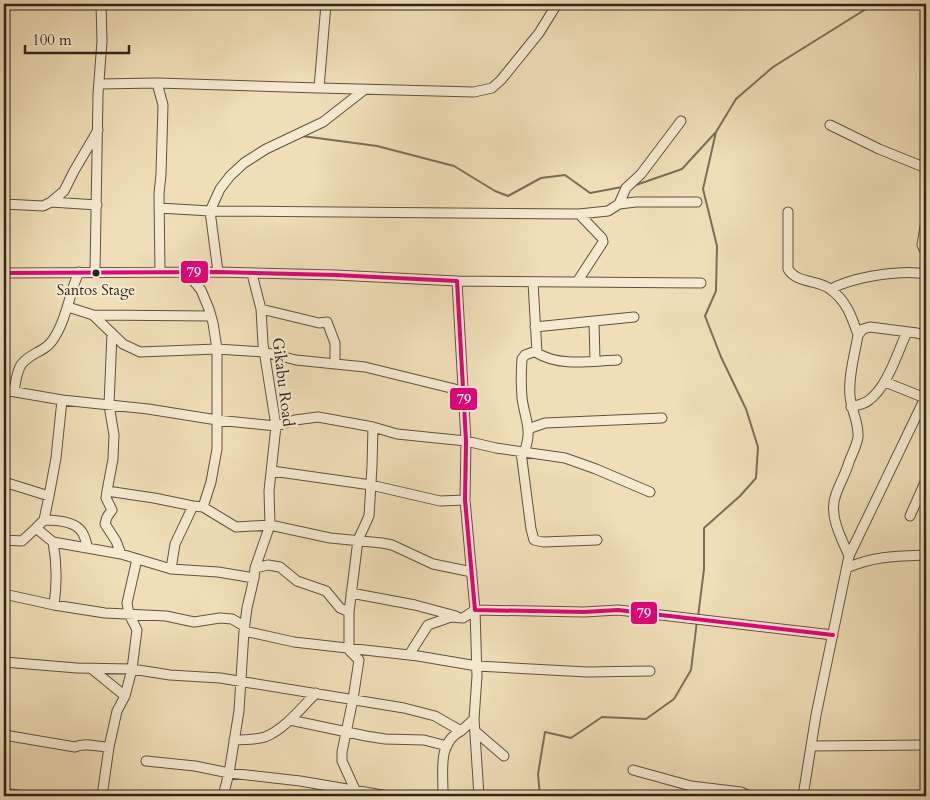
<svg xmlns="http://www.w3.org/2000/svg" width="930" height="800" font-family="Cardo,serif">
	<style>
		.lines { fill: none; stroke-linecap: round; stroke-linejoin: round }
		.stream { stroke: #7b6e59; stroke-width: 2 }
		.minor-casing { stroke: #5f5243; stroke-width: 11 }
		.minor { stroke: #f5ead0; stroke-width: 9 }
		.bus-1-casing { stroke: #f5ead0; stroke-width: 8 }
		.bus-1 { stroke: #e5007d; stroke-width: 4 }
		.bus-dot { fill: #2f241c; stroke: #f5ead0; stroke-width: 2 }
		.labels { text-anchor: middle; stroke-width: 4.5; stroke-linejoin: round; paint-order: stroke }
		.bus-label { font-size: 15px; fill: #2f241c; stroke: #f5ead0 }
		.street-label { font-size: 16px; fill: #2f241c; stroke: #f5ead0 }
		.line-badge { stroke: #f5ead0; stroke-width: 2 }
		.badge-label { font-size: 14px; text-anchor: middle; font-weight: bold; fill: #fff }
	</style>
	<rect width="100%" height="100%" fill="#efdeb7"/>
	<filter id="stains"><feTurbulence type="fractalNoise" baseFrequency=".004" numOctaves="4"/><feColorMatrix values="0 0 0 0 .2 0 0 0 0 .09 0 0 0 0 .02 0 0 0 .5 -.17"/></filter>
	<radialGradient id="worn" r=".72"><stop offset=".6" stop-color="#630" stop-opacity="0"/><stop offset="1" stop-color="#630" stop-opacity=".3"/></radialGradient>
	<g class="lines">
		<path class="stream" d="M302 136 377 146 454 166 495 191 508 196 541 178 565 175 590 193 622 187
			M636 185 682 169 715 133
			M698 617 704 569V528L740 496 756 478 758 447 746 409 721 357 705 316 716 291 717 246 703 189 716 132 736 99 773 67 874 4
			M540 796 538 774 545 732 571 738 602 717 646 719 674 699 691 670 697 621"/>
		<g class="minor-casing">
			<path id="minor" d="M157 83 163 105 161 174 159 194 160 272
				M99 84 157 83 319 88 326 4
				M319 88 474 92 492 88 501 80 539 33 557 4
				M830 125 879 149 926 168
				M51 202 97 205
				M4 204 43 206 51 202 64 191 74 171 98 130
				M619 204 636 202H697
				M159 208 210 211 579 214 608 211 619 204 626 188 641 174 681 121
				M788 212V269C796 283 818 280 830 289 846 300 852 317 858 335
				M926 220 922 245 926 253
				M95 272 98 94 102 41 101 4
				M218 272 210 211 220 189 230 176 244 163 266 149 323 122 364 90
				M4 273 218 272 335 275 457 281 466 441 465 500 475 610 584 612 618 610 833 635
				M187 273 201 290 209 309 213 323 217 349V449L211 482 203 507
				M252 274 261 309 263 344 276 426 269 491 270 525 255 568 254 578
				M457 281 701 283
				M533 282 537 353C560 367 591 361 617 360
				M577 282 603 242 602 238 579 214
				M831 289C853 277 902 269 926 274
				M68 307 93 315 123 344 140 352 217 349 264 352 296 360 365 367 463 391
				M261 309 319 323 327 322 335 343V364
				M93 315 211 316
				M594 321 634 317
				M535 327 594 321 595 361
				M885 382 925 398
				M4 390 62 400 148 409 217 420 276 426 295 420 318 417 373 427 397 434 466 441 496 448 565 458 596 469 650 492
				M14 391C16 382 16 373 21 365 27 356 38 353 46 347 52 343 55 337 58 331 68 312 70 291 79 272
				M851 407C857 405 865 404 869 400 887 388 898 351 907 332
				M528 429 545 423 662 418
				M521 452 531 529 534 540 543 542 597 540
				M524 452C533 430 525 420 522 398 521 385 521 372 522 359L525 355 536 351
				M272 471 371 485 440 501 465 500
				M4 482 49 496
				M107 491 113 459 114 435 109 405 112 333
				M910 516 926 480
				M44 520C56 520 75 521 82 532 85 536 86 543 88 548
				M36 528 44 520 49 496 56 458 62 400
				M4 540 22 541 36 528 53 542 121 554 171 569 218 572 254 578 247 608 244 631 239 711 229 773 223 796
				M53 542C57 563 57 584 54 605
				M121 554 116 541 105 524 107 517 112 510 106 498 107 491 154 498 193 506
				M849 556C841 537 828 515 836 494 840 483 846 473 849 462 852 454 857 445 858 437 859 422 851 410 850 396 848 376 855 354 858 335L863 329 870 327 917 333 926 336
				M255 568 268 565 280 567 297 581 326 591 340 608 349 612V650L359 660 353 699 342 752V761L358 796
				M847 568C873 556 898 556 926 555
				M171 569 175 544 193 506 203 507 236 527 270 525 330 538 382 543 392 545 433 564 472 572
				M351 593 415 605 456 616
				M4 594 54 605 105 613 166 616 194 622 220 618 232 619 244 626
				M349 612 358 540 369 516 372 466 373 427
				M244 631 294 642 418 656 477 666 587 672 650 671
				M409 655 428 625 451 617 463 618 475 610 477 676 474 719 479 796
				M4 662 77 668 132 669 170 675 220 678 404 708 435 716 461 731 474 719
				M92 669 125 696
				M290 720 366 736 385 739 424 740 447 746
				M476 732 504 756
				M4 735 75 747C85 742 97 747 109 747
				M234 740C244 740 255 740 265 737 285 729 301 708 316 693
				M811 746 926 745
				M146 761 195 766 229 773 300 781 388 796
				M633 770 691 786 741 792 749 796
				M4 793 23 796
				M102 796 109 747 117 711 125 696 132 669 137 630 129 614 127 603 137 559
				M438 796 443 792C443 770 438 742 461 731
				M803 796 816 715 849 556 926 396"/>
		</g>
		<use href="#minor" class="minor"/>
		<g class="bus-1-casing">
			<path id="bus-1" d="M4 273 218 272 335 275 457 281 466 441 465 500 475 610 584 612 618 610 833 635"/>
		</g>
		<use href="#bus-1" class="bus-1"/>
	</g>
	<circle class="bus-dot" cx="96" cy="273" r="4.5"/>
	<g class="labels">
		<g class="bus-label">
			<text x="96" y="295">Santos Stage</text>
		</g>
		<g class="street-label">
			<text transform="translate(284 382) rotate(83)" y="6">Gikabu Road</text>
		</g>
	</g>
	<g class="line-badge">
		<rect x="180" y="260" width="29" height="24" rx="5" fill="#e5007d"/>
		<rect x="449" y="387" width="29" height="24" rx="5" fill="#e5007d"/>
		<rect x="630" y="601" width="28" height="24" rx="5" fill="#e5007d"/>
	</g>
	<g class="badge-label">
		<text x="194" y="277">79</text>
		<text x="464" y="404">79</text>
		<text x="644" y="618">79</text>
	</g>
	<rect width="930" height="800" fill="none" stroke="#efdeb7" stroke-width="20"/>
	<rect x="5" y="5" width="920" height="790" fill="none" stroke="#2f241c" stroke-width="2.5"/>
	<rect x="10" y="10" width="910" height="780" fill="none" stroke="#2f241c"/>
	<path d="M25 45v8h104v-8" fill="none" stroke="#2f241c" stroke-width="2.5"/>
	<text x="32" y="45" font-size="15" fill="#2f241c" stroke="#f5ead0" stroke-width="4" paint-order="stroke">100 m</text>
	<rect width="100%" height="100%" filter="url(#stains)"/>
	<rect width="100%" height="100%" fill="url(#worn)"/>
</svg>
